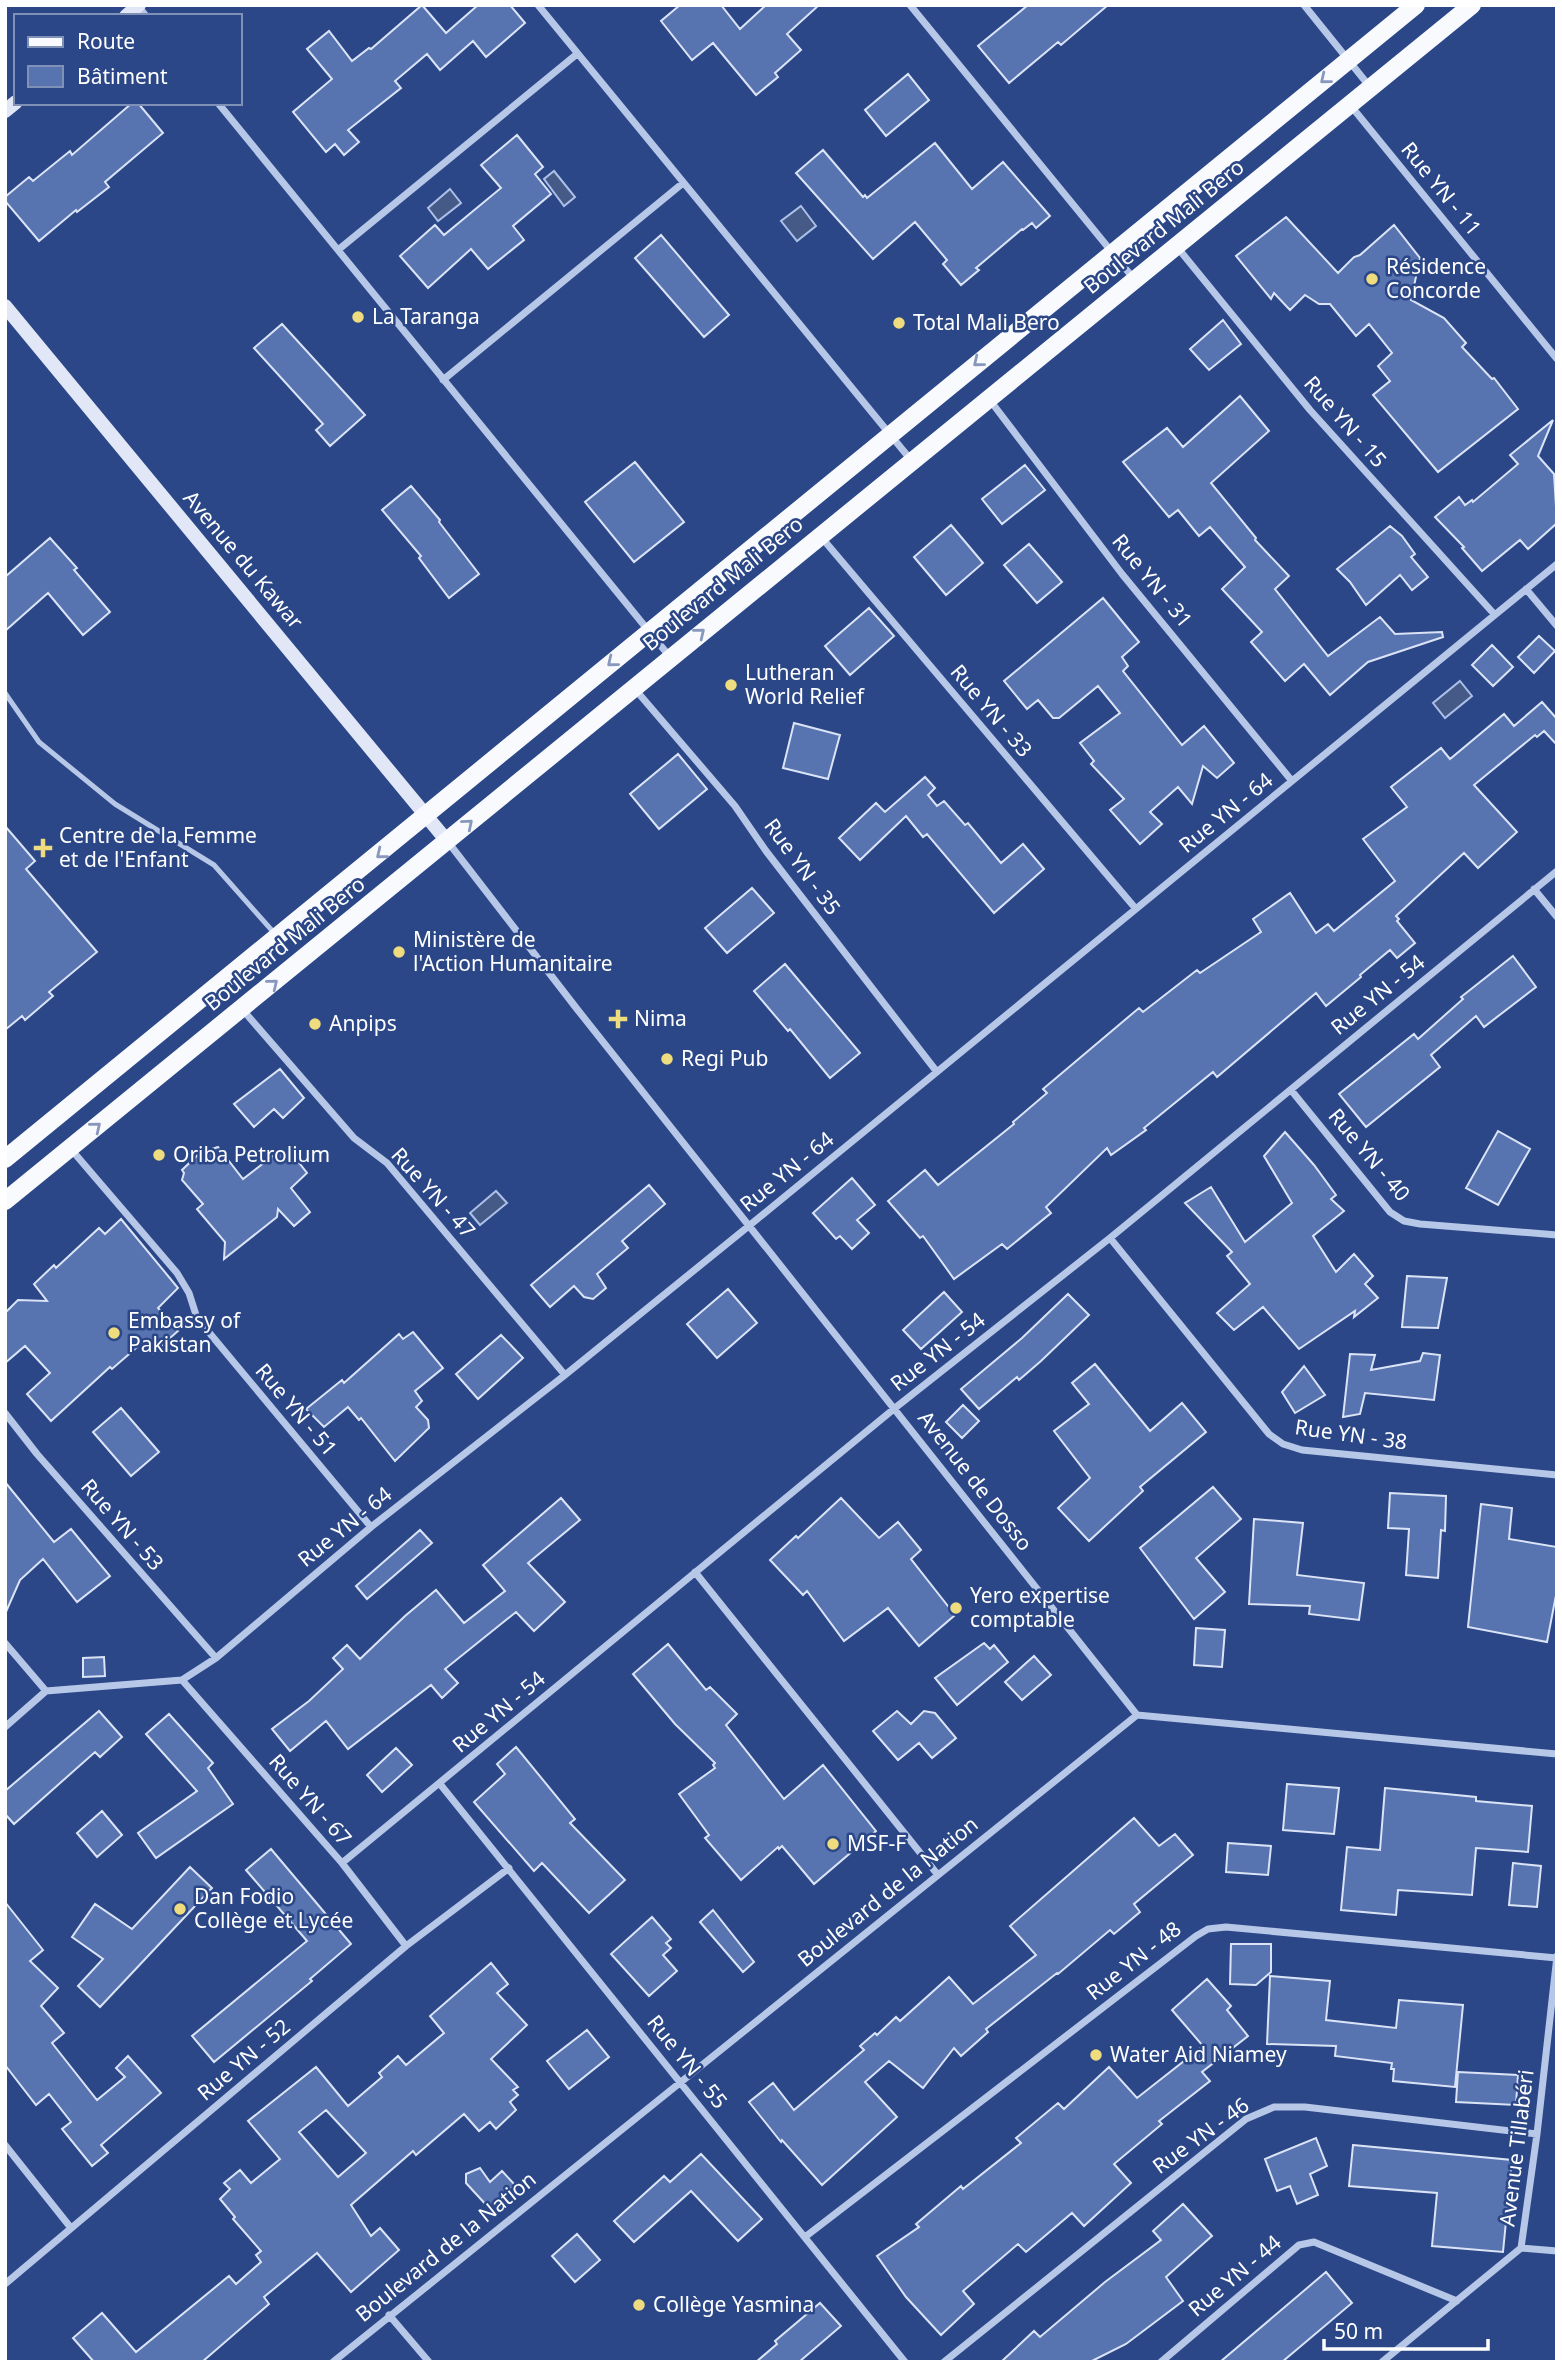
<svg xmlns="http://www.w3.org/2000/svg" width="1562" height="2367" font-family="'Noto Sans',sans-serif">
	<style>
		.water { fill: #465a88; stroke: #acc0e8; stroke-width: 2 }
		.building { fill: #5773b0; stroke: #dbe4f6; stroke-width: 2; fill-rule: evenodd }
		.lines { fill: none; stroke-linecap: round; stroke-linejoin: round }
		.lane { stroke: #b7c7e8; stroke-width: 5 }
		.street { stroke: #b7c7e8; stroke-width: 7 }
		.secondary { stroke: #e1e7f7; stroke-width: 14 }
		.primary { stroke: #f9fafe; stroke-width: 18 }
		.oneway { stroke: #8898bd }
		.poi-dot { fill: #eedc7f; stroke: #2b4787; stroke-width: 2.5 }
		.labels { text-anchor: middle; stroke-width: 5; stroke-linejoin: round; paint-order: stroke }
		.street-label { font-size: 21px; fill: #fff; stroke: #2b4787 }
		.poi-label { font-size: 21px; fill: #fff; stroke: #2b4787; text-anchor: start }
	</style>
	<rect width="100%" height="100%" fill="#2b4787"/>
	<path class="water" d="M554 171 575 197 564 206 544 179Z
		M450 189 461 203 438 221 428 208Z
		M801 206 816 226 797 241 781 221Z
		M1460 681 1472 696 1445 718 1433 703Z
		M496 1191 507 1203 480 1225 470 1213Z"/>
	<path class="building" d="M422 5 446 33 478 5H510L525 23 486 57 473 41 440 70 427 54 395 81 401 88 348 130 359 142 344 155 335 144 326 152 293 112 332 79 307 49 329 31 352 61 369 48 371 49Z
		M680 5H721L740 29 766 5H819L787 34 801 50 775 73 778 77 756 95 713 43 692 60 661 21Z
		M1028 5H1108L1061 45 1058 42 1009 83 978 46Z
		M908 74 929 100 886 136 865 110Z
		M132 103H138L163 133 105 182 109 187 77 212 76 210 39 241 5 201V197L29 177 33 181 70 151 72 155Z
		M517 135 543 167 535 174 551 194 513 226 524 240 488 269 471 249 428 288 400 256 435 225 444 235 501 188 481 165Z
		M935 143 972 189 1003 162 1050 216 1036 228 1032 223 1023 230 1022 229 976 268 979 270 961 285 943 264 947 260 915 222 873 259 796 173 823 150 863 197 865 195 867 198Z
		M1286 217 1338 273 1354 257 1360 255 1394 225 1420 258 1411 300 1444 318 1466 343 1462 347 1492 379 1494 378 1518 409 1438 472 1373 395 1390 381 1378 366 1392 353 1369 324 1356 336 1330 304H1319L1305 295 1290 310 1274 293 1271 299 1236 256Z
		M661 235 729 315 704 337 635 258Z
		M1223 320 1241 344 1209 370 1190 349Z
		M282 324 365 415 330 446 316 430 323 424 254 348Z
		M1240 396 1269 431 1211 483 1256 538 1255 540 1289 576 1275 589 1328 656 1380 617 1395 634 1442 632 1443 637 1368 662 1330 695 1304 664 1285 681 1251 642 1262 632 1222 589 1245 567 1210 527 1199 536 1178 510 1169 517 1123 462 1167 428 1183 447Z
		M1553 420 1538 456 1554 474 1557 523 1528 549 1520 540 1482 571 1462 548 1464 547 1435 517 1459 497 1465 505 1472 500 1473 502 1518 464 1510 455Z
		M635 462 684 522 634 562 585 502Z
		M1025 465 1045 490 1002 524 982 499Z
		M411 486 440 520 439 522 479 574 449 598 419 558 421 556 382 510Z
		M951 525 983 563 946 595 914 557Z
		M1390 526 1402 536 1415 554 1411 557 1428 577 1412 590 1400 575 1366 605 1350 582 1337 569Z
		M50 538 77 568 74 570 110 612 83 635 48 593 5 631V577Z
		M1029 544 1062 582 1037 603 1004 565Z
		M1103 598 1139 642 1122 657 1128 666 1123 671 1182 745 1204 726 1234 763 1217 778 1203 766 1192 804 1178 787 1150 812 1162 824 1140 844 1110 810 1124 799 1091 764 1094 761 1080 743 1120 713 1098 686 1059 718H1053L1038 700 1027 709 1004 681Z
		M869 608 894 636 850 675 825 646Z
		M1539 636 1555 651 1534 673 1518 657Z
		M1492 645 1513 667 1493 686 1472 665Z
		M1542 702 1557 719V745L1544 731 1537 737 1535 735 1474 785 1517 832 1478 868 1464 853 1396 916 1399 919 1397 921 1415 943 1397 958 1390 950 1360 975 1361 977 1326 1006 1316 993 1217 1077 1213 1072 1144 1128 1146 1130 1111 1155 1107 1148 1046 1207 1051 1213 1007 1249 1002 1244 954 1279 923 1236 920 1238 888 1201 925 1170 938 1185 1014 1124 1013 1122 1047 1093 1043 1089 1139 1008 1143 1012 1197 970 1200 973 1261 932 1253 919 1290 893 1316 933 1328 924 1334 931 1395 881 1363 839 1407 807 1391 787 1441 748 1450 759 1504 714 1514 726Z
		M794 723 840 735 828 779 783 768Z
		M678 754 707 789 659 829 630 794Z
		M925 777 935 788 928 795 937 806 944 801 965 825 968 823 1001 863 1023 844 1044 869 994 913 927 834 923 837 906 816 860 860 839 838 876 803 885 812Z
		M5 826 35 861 26 869 97 952 49 992 53 996 25 1020 22 1016 5 1030Z
		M752 888 774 913 727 953 705 928Z
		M1513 956 1536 987 1484 1027 1476 1016 1431 1055 1440 1067 1366 1127 1339 1094 1414 1034 1418 1039 1463 999 1461 997Z
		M785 964 860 1053 830 1078 790 1029 788 1031 754 991Z
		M280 1069 304 1098 283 1118 274 1109 254 1127 234 1104Z
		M1498 1131 1530 1149 1498 1205 1466 1188Z
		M1285 1132 1314 1165 1336 1195 1331 1199 1344 1211 1313 1236 1336 1272 1354 1254 1373 1276 1365 1284 1378 1298 1354 1317 1355 1311 1299 1349 1263 1307 1234 1330 1217 1313 1250 1284 1227 1256 1232 1252 1185 1203 1211 1187 1245 1242 1292 1203 1264 1156Z
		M218 1147 243 1179 282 1149 296 1159 307 1173 291 1188 310 1212 294 1226 278 1209 277 1217 224 1259 225 1242 197 1209 203 1204 182 1180 184 1173 182 1170 200 1153Z
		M852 1178 875 1205 857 1220 869 1233 852 1249 840 1236 836 1239 813 1213Z
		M649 1185 665 1204 622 1241 628 1248 597 1274 606 1288 593 1299 584 1297 574 1286 550 1307 531 1285Z
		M121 1219 178 1288 158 1308 178 1331 153 1353 143 1342 112 1369 110 1367 51 1421 27 1394 50 1373 25 1346 5 1363V1313L18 1300 47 1301 34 1284 54 1265 56 1268 99 1228 105 1234Z
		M1407 1276 1447 1278 1438 1328 1402 1327Z
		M728 1289 757 1323 717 1358 687 1324Z
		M944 1292 962 1312 921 1349 903 1330Z
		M1068 1294 1089 1315 1041 1361 1019 1380 1017 1377 979 1409 961 1389 1022 1338Z
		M413 1332 443 1368 415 1391 422 1401 416 1407 428 1420 429 1428 395 1461 361 1418 359 1420 348 1407 324 1427 306 1409 342 1380 344 1383 399 1334 403 1339Z
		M501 1335 523 1358 478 1399 456 1374Z
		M1423 1353 1440 1355 1434 1400 1365 1393 1360 1414 1343 1417 1350 1354 1375 1355 1371 1370 1420 1361Z
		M1095 1364 1150 1431 1182 1403 1206 1432 1140 1487 1143 1491 1089 1541 1058 1508 1090 1478 1054 1431 1089 1404 1072 1383Z
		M1304 1366 1325 1395 1295 1413 1282 1392Z
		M963 1405 979 1421 962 1438 946 1422Z
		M121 1408 159 1452 131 1476 93 1432Z
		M5 1482 54 1542 71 1529 110 1576 77 1602 43 1559 20 1580 5 1614Z
		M1213 1487 1241 1519 1196 1558 1225 1592 1194 1619 1140 1548Z
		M1390 1493 1446 1496 1445 1531 1441 1530 1438 1578 1406 1575 1409 1529 1388 1528Z
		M561 1498 580 1520 528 1563 565 1602 534 1631 516 1612 445 1669 458 1683 442 1698 431 1685 348 1749 326 1721 290 1751 272 1729 309 1701 343 1669 333 1658 347 1645 360 1659 405 1616 436 1590 464 1623 505 1591 483 1565Z
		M841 1498 879 1538 898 1522 921 1550 911 1559 955 1615 919 1646 888 1608 844 1641 807 1591 803 1595 770 1560 796 1536 798 1538Z
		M1481 1504 1512 1508 1509 1539 1557 1547V1590L1547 1642 1468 1627Z
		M1254 1519 1303 1523 1297 1575 1364 1583 1359 1620 1309 1614 1310 1606 1249 1604Z
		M420 1530 432 1543 367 1599 356 1586Z
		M1196 1628 1225 1630 1222 1667 1194 1665Z
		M984 1643 990 1649 994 1645 1008 1662 957 1705 935 1678Z
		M668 1644 706 1690 710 1687 737 1714 726 1725 784 1799 823 1765 876 1831 814 1884 782 1846 779 1849 778 1847 741 1880 705 1838 709 1835 679 1794 715 1768 713 1765 715 1763 675 1724 633 1674Z
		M1034 1656 1051 1675 1022 1700 1005 1682Z
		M104 1657 105 1676 83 1677V1658Z
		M99 1711 122 1737 100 1757 95 1752 14 1824 5 1814V1791Z
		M897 1711 911 1724 924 1711 935 1713 956 1738 932 1758 919 1743 898 1760 873 1731Z
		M169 1714 213 1763 208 1768 233 1804 156 1858 138 1833 197 1791 146 1734Z
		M516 1747 575 1819 570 1823 625 1880 589 1913 542 1863 534 1871 474 1802 505 1774 497 1764Z
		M396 1748 412 1765 382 1792 367 1775Z
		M1287 1784 1339 1788 1334 1834 1283 1830Z
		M1385 1788 1476 1797V1801L1532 1806 1528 1852 1476 1848 1472 1895 1398 1890 1396 1915 1341 1910 1347 1847 1380 1850Z
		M102 1811 122 1835 97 1857 77 1833Z
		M1134 1818 1159 1846 1175 1834 1193 1855 1134 1904 1140 1912 1114 1934 1110 1930 1058 1974 1057 1973 986 2029 988 2032 961 2056 954 2048 923 2088 889 2061 865 2082 897 2117 822 2185 782 2140 781 2142 749 2102 773 2083 794 2110 864 2050 860 2046 875 2033 877 2035 896 2017 900 2021 949 1977 973 2004 1036 1955 1010 1926Z
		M1228 1843 1271 1846 1268 1875 1226 1872Z
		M271 1849 351 1944 310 1979 312 1981 214 2062 192 2036 307 1941 246 1870Z
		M1513 1863 1541 1866 1537 1907 1509 1905Z
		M190 1867 212 1888 100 2007 78 1986 103 1959 72 1937 95 1904 132 1929Z
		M5 1902 43 1950 30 1961 58 1988 41 2006 64 2033 52 2043 97 2100 125 2077 116 2068 128 2056 161 2093 101 2145 108 2153 92 2166 62 2129 71 2122 49 2094 36 2105 5 2065Z
		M713 1910 754 1962 743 1972 700 1922Z
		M652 1917 671 1939 666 1943 671 1948 663 1955 677 1971 649 1996 611 1954Z
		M1231 1944H1271V1972L1256 1985 1230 1984Z
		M491 1963 508 1984 497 1993 527 2025 491 2059 518 2087 513 2090 518 2095 510 2102 516 2110 496 2129 490 2122 479 2131 464 2114 416 2155 413 2151 351 2205 371 2236 380 2228 399 2250 351 2292 317 2253 264 2297 269 2304 202 2362H94L73 2338 102 2313 136 2352 229 2276 236 2284 261 2262 256 2255 261 2251 233 2219 235 2217 220 2199 230 2189 224 2183 240 2170 251 2183 280 2159 248 2121 316 2067 348 2106 382 2077 379 2073 398 2056 406 2065 444 2033 430 2016ZM326 2110 366 2153 338 2177 299 2132Z
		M1270 1976 1330 1981 1326 2020 1396 2028 1399 2000 1463 2005 1455 2087 1393 2081 1394 2069H1391L1392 2063 1335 2056 1336 2046 1267 2044Z
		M1207 1979 1231 2006 1227 2010 1248 2036 1202 2072 1210 2081 1159 2121 1162 2124 1114 2164 1131 2183 1084 2226 1072 2213 1026 2252 1018 2244 963 2291 974 2304 941 2335 906 2297 877 2256 919 2227 916 2224 961 2186 963 2189 1021 2143 1016 2138 1058 2103 1064 2109 1109 2067 1137 2098 1203 2046 1172 2010Z
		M587 2030 609 2057 569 2089 547 2061Z
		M1458 2072 1518 2075 1516 2105 1456 2102Z
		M1316 2138 1327 2166 1310 2174 1318 2195 1297 2204 1290 2186 1277 2191 1265 2159Z
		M1353 2145 1512 2160 1503 2252 1432 2246 1437 2193 1349 2186Z
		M701 2154 762 2219 738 2241 691 2191 634 2242 614 2221 664 2176 670 2182Z
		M480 2168 490 2182 502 2171 515 2185 489 2208 466 2183V2174Z
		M1183 2204 1212 2236 1166 2277 1183 2301 1126 2344 1090 2362H1001L1034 2331 1040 2337 1105 2282 1161 2240 1153 2231Z
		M577 2234 600 2260 575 2282 552 2256Z
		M1326 2272 1352 2303 1282 2362H1220Z
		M820 2303 841 2326 799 2362H756L777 2344 775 2341Z"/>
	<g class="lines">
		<path class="lane" d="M5 693 39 742 115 804 214 865 276 935"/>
		<path class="street" d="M538 5 911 460
			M910 5 1134 279
			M1304 5 1370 87
			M138 6 146 16
			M218 103 670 657
			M1351 106 1557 359
			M1177 247 1310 410 1495 615
			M338 250 577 54
			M443 380 683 183
			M989 399 1122 574 1292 781
			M822 538 1136 909
			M1526 589 1557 626
			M634 688 735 806 766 851 937 1072
			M448 842 577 1009 1137 1715
			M1534 889 1557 917
			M242 1009 354 1138 387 1163 565 1375
			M1291 1090 1390 1212 1404 1221 1420 1224 1557 1235
			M70 1148 177 1273 189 1293 197 1318 371 1527
			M1110 1238 1269 1434 1283 1444 1302 1450 1557 1475
			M5 1413 37 1454 216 1658
			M695 1572 938 1875
			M5 1643 46 1691
			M182 1680 342 1863 406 1946
			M5 1727 46 1691 182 1680 216 1658 371 1527 565 1375 750 1225 1557 564
			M440 1784 905 2362
			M342 1863 895 1408 1110 1238 1557 871
			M5 2145 71 2228
			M805 2237 1196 1936 1208 1929 1226 1927 1557 1958
			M1521 2248 1557 2251
			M5 2284 406 1946 509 1868
			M389 2315 429 2362
			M333 2362 1137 1715 1557 1754
			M944 2362 1246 2119 1274 2107H1305L1537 2134
			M1161 2362 1299 2245 1314 2242 1457 2301
			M1382 2362 1521 2248 1537 2134 1557 1956"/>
		<path class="secondary" d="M126 16 139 5
			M5 111 16 102
			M5 306 447 841"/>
		<path class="primary" d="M5 1159 1416 5
			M5 1201 1472 5"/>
	</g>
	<defs><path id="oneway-chevron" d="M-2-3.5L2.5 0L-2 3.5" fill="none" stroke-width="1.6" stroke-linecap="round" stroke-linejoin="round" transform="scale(1.75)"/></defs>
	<g class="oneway">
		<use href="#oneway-chevron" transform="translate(1325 79) rotate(141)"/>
		<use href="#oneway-chevron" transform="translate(978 362) rotate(141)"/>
		<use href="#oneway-chevron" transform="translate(700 633) rotate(-39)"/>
		<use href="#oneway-chevron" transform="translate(612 662) rotate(141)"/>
		<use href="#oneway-chevron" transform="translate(468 824) rotate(-40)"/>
		<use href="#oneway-chevron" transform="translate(381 854) rotate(141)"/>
		<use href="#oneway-chevron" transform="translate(273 984) rotate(-39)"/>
		<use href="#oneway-chevron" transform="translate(96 1127) rotate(-39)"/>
	</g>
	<g class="poi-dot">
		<circle cx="1372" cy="279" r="7"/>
		<circle cx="358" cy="317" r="7"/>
		<circle cx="899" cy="323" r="7"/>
		<circle cx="731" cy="685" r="7"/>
		<path d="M39.5 837.5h7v7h7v7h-7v7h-7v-7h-7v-7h7z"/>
		<circle cx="399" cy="952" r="7"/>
		<path d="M614.5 1008.5h7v7h7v7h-7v7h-7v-7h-7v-7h7z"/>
		<circle cx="315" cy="1024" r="7"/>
		<circle cx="667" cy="1059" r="7"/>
		<circle cx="159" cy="1155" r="7"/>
		<circle cx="114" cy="1333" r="7"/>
		<circle cx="956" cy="1608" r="7"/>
		<circle cx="833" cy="1844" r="7"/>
		<circle cx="180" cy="1909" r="7"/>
		<circle cx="1096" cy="2055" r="7"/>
		<circle cx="639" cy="2305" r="7"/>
	</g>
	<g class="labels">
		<g class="street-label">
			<text transform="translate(1441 189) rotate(51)" y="7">Rue YN - 11</text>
			<text transform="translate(1164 227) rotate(-39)" y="7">Boulevard Mali Bero</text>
			<text transform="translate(1345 422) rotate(49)" y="7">Rue YN - 15</text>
			<text transform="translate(243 560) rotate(50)" y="7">Avenue du Kawar</text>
			<text transform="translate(1152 581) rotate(51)" y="7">Rue YN - 31</text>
			<text transform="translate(723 584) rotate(-39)" y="7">Boulevard Mali Bero</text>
			<text transform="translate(991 711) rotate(50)" y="7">Rue YN - 33</text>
			<text transform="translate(1226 813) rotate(-39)" y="7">Rue YN - 64</text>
			<text transform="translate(802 867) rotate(54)" y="7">Rue YN - 35</text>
			<text transform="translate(285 944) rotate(-39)" y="7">Boulevard Mali Bero</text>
			<text transform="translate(1378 995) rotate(-39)" y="7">Rue YN - 54</text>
			<text transform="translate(1369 1155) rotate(50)" y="7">Rue YN - 40</text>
			<text transform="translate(787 1172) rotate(-39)" y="7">Rue YN - 64</text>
			<text transform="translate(433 1193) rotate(48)" y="7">Rue YN - 47</text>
			<text transform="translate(938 1352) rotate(-38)" y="7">Rue YN - 54</text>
			<text transform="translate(296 1410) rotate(50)" y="7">Rue YN - 51</text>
			<text transform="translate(1351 1435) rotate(8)" y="7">Rue YN - 38</text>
			<text transform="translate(975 1481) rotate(52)" y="7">Avenue de Dosso</text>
			<text transform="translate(122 1525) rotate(49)" y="7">Rue YN - 53</text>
			<text transform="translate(345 1527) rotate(-39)" y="7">Rue YN - 64</text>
			<text transform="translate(499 1712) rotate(-40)" y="7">Rue YN - 54</text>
			<text transform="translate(310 1800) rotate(49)" y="7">Rue YN - 67</text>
			<text transform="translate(888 1892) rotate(-39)" y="7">Boulevard de la Nation</text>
			<text transform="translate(1134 1961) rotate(-38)" y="7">Rue YN - 48</text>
			<text transform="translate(244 2060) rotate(-40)" y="7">Rue YN - 52</text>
			<text transform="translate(687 2062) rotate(51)" y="7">Rue YN - 55</text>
			<text transform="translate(1201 2136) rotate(-36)" y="7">Rue YN - 46</text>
			<text transform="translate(1517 2148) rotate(-83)" y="7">Avenue Tillabéri</text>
			<text transform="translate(446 2247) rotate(-39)" y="7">Boulevard de la Nation</text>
			<text transform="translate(1235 2276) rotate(-40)" y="7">Rue YN - 44</text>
		</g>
		<g class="poi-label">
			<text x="1386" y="274">Résidence<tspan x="1386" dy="24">Concorde</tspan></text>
			<text x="372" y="324">La Taranga</text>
			<text x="913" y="330">Total Mali Bero</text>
			<text x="745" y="680">Lutheran<tspan x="745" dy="24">World Relief</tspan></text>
			<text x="59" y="843">Centre de la Femme<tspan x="59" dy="24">et de l'Enfant</tspan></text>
			<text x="413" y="947">Ministère de<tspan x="413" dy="24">l'Action Humanitaire</tspan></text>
			<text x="634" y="1026">Nima</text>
			<text x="329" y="1031">Anpips</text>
			<text x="681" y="1066">Regi Pub</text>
			<text x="173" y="1162">Oriba Petrolium</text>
			<text x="128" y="1328">Embassy of<tspan x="128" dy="24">Pakistan</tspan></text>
			<text x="970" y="1603">Yero expertise<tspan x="970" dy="24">comptable</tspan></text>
			<text x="847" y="1851">MSF-F</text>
			<text x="194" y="1904">Dan Fodio<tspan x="194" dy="24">Collège et Lycée</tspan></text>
			<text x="1110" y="2062">Water Aid Niamey</text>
			<text x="653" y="2312">Collège Yasmina</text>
		</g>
	</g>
	<rect width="1562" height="2367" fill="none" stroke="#ffffff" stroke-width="14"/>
	<rect x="14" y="14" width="228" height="91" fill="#2b4787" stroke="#8091b7" stroke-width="2"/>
	<rect x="28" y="37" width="35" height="10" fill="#f9fafe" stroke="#8091b7" stroke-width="2"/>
	<text x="77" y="49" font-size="21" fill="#ffffff">Route</text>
	<rect x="28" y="66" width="35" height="21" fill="#5773b0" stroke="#8091b7" stroke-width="2"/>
	<text x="77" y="84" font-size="21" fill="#ffffff">Bâtiment</text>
	<path d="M1324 2339v10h164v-10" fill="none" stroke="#ffffff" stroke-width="3.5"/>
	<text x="1334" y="2339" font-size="21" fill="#ffffff" stroke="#2b4787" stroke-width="5" paint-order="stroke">50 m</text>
</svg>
